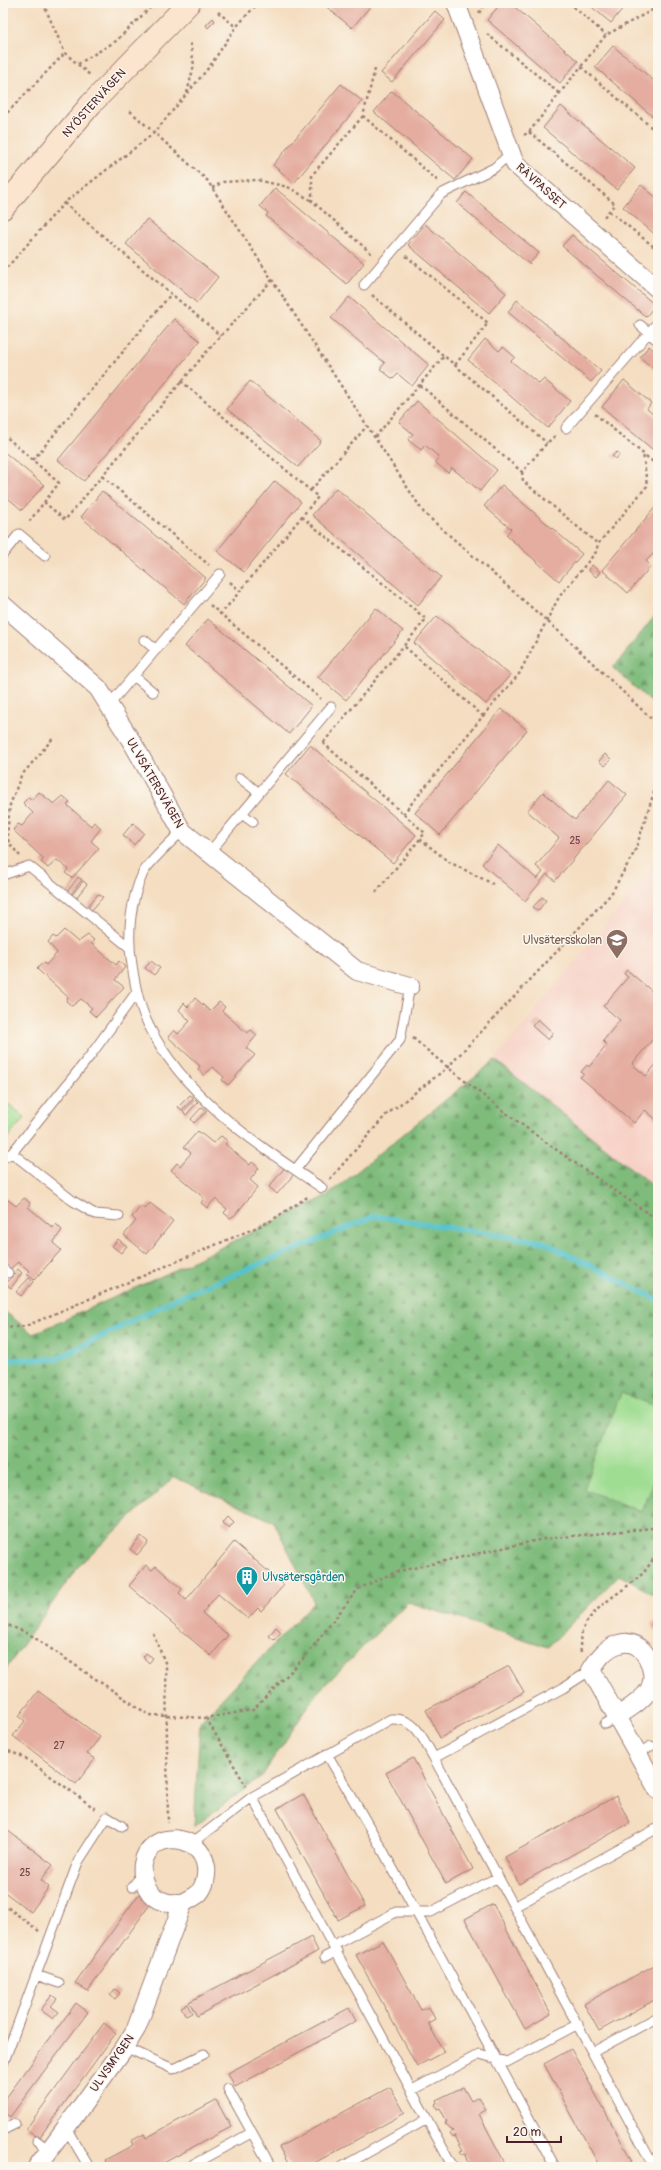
<svg xmlns="http://www.w3.org/2000/svg" width="661" height="2170" font-family="Pangolin,sans-serif">
	<style>
		.built { fill: #f7d1c6 }
		.forest { fill: url(#forest-firs); stroke: #646e54 }
		.park { fill: url(#park-dots); stroke: #747e5e }
		.pitch { fill: #9fdd92; stroke: #747e5e }
		.lines { fill: none; stroke-linecap: round; stroke-linejoin: round }
		.stream { stroke: #56c3cc; stroke-width: 5.5 }
		.building { fill: #e4ada0 }
		.lane-casing { stroke: #9f7e76; stroke-width: 11 }
		.street-casing { stroke: #9f7e76; stroke-width: 20 }
		.secondary-casing { stroke: #9f7e76; stroke-width: 24 }
		.path { stroke: #9f7e76; stroke-width: 2.5; stroke-dasharray: 3 3; stroke-linecap: butt }
		.lane { stroke: #fff; stroke-width: 9 }
		.street { stroke: #fff; stroke-width: 18 }
		.secondary { stroke: #fbe5cf; stroke-width: 22 }
		.labels { text-anchor: middle; stroke-width: 3; stroke-linejoin: round; paint-order: stroke }
		.number-label { font-size: 10px; fill: #704248 }
		.street-label { font-size: 12px; fill: #4a1f2b; stroke: #fbf7ec }
		.education-label { font-size: 12px; fill: #785e54; stroke: #fbf7ec; text-anchor: end }
		.culture-label { font-size: 12px; fill: #0d838f; stroke: #fbf7ec; text-anchor: start }
	</style>
	<defs>
		<pattern id="forest-firs" width="22" height="20" patternUnits="userSpaceOnUse"><rect width="22" height="20" fill="#7fbc7c"/><path d="M5 1l3.5 6h-7zM16 11l3.5 6h-7z" fill="#6a9866"/></pattern>
		<pattern id="park-dots" width="8" height="8" patternUnits="userSpaceOnUse"><rect width="8" height="8" fill="#9fdd92"/><path d="M2 2h.1M6 6h.1" fill="none" stroke="#8abd7e" stroke-width="1.8" stroke-linecap="round"/></pattern>
	</defs>
	<rect width="100%" height="100%" fill="#fbf7ec"/>
	<filter id="ink" filterUnits="userSpaceOnUse"><feTurbulence type="fractalNoise" baseFrequency=".025" numOctaves="2"/><feDisplacementMap in="SourceGraphic" scale="8" xChannelSelector="R" yChannelSelector="G"/><feConvolveMatrix kernelMatrix="1 2 1 2 8 2 1 2 1" color-interpolation-filters="sRGB"/></filter>
	<filter id="wash" filterUnits="userSpaceOnUse"><feTurbulence type="fractalNoise" baseFrequency=".012" numOctaves="4" result="noise"/><feDisplacementMap in="SourceGraphic" scale="16" xChannelSelector="R" yChannelSelector="G"/><feGaussianBlur stdDeviation="0.9" result="paint"/><feColorMatrix in="noise" values="0 0 0 0 0 0 0 0 0 0 0 0 0 0 0 0 0 1.4 0 .05"/><feComposite in="paint" operator="in"/></filter>
	<g filter="url(#wash)">
		<rect width="100%" height="100%" fill="#f4ddc0"/>
		<path class="built" d="M658 860V1190L495 1060Z"/>
		<path class="forest" d="M658 612V708L613 668Z
			M495 1060 658 1190V1597L619 1575 548 1647 408 1602 317 1693 262 1776 194 1827 200 1722 314 1602 274 1522 174 1477 79 1565 8 1666 3 1678V1310L33 1334 164 1275 327 1196Z"/>
		<path class="park" d="M3 1100 25 1117 3 1144Z"/>
		<path class="pitch" d="M621 1393 658 1407V1470L642 1512 584 1489Z"/>
		<g class="lines">
			<path class="stream" d="M3 1360 57 1359 175 1299 375 1216 544 1242 658 1300"/>
		</g>
		<g id="blocks">
			<path class="building" d="M322 3H373L352 28Z
				M501 3H510L578 61 560 83 487 20Z
				M587 3H627L611 23Z
				M435 11 445 20 392 82 381 73Z
				M213 18 215 21 208 28 206 25Z
				M613 46 658 84V121L595 67Z
				M341 84 362 101 294 183 273 165Z
				M392 91 473 159 455 180 374 112Z
				M561 106 635 168 617 190 543 128Z
				M641 185 658 199V237L623 207Z
				M275 188 364 263 347 284 266 216 268 213 260 206Z
				M466 192 539 253 529 264 457 203Z
				M147 219 218 277 197 303 126 244Z
				M425 224 506 293 489 313 408 245Z
				M572 235 655 305 646 317 562 246Z
				M349 297 429 365 412 386 398 374 393 379 380 369 385 363 331 318Z
				M517 300 601 371 591 382 508 312Z
				M174 319 200 341 84 481 58 460Z
				M485 339 499 351 503 347 515 357 511 361 539 384 544 379 570 401 548 428 468 360Z
				M649 346 658 354V373L640 357Z
				M624 380 651 403 647 409 658 419V454L602 407Z
				M250 381 321 441 298 467 227 409Z
				M417 401 497 470 480 491 452 468 448 473 435 462 439 457 425 445 421 450 408 440 413 434 399 422Z
				M3 451 44 485 22 510 3 494Z
				M617 452 620 454 616 459 612 456Z
				M275 481 301 502 244 572 217 551Z
				M502 485 582 554 559 581 506 535 511 529 484 506Z
				M336 488 441 577 418 605 312 515Z
				M102 491 206 578 184 604 81 517Z
				M658 504V549L646 561 651 566 628 593 602 570Z
				M592 565 600 572 596 577 588 570Z
				M376 608 403 631 346 700 318 677Z
				M437 616 510 675 486 704 414 643Z
				M208 619 312 706 289 734 185 646Z
				M501 709 527 730 440 835 415 813Z
				M310 745 416 835 393 863 286 774Z
				M605 754 611 759 605 766 599 761Z
				M609 780 627 795 555 881 547 874 525 901 482 864 498 845 537 879 543 872 536 866 559 838 527 811 543 792 575 820Z
				M39 792 54 804 63 796 70 802 67 805 91 826 94 822 101 828 91 841 99 848 72 878 65 873 68 869 57 860 48 868 41 862 44 859 13 830 18 824 22 826 33 813 23 803 29 797 32 800Z
				M133 823 144 833 134 845 123 835Z
				M78 877 82 880 71 894 67 892Z
				M83 881 87 884 76 898 72 895Z
				M98 894 103 897 91 911 87 907Z
				M542 897 546 900 538 911 533 907Z
				M64 930 78 942 88 935 94 940 91 943 116 965 119 961 125 967 115 980 124 987 96 1017 89 1011 92 1008 81 999 72 1006 66 1001 68 997 37 969 43 962 46 965 57 953 48 942 53 936 56 938Z
				M151 961 160 968 154 975 145 968Z
				M627 970 653 992 656 989 658 991V1033L632 1064 646 1076 658 1062V1121L645 1110 634 1123 580 1077 584 1074 581 1072 587 1065 589 1067 607 1045 603 1041 620 1020 603 1006 628 977 624 974Z
				M195 998 210 1011 219 1002 225 1007 222 1011 247 1033 251 1030 257 1035 246 1048 255 1055 228 1085 222 1080 224 1077 213 1067 204 1075 198 1069 200 1066 168 1037 174 1030 178 1034 190 1021 179 1010 184 1003 188 1007Z
				M538 1019 553 1033 548 1040 532 1026Z
				M190 1095 194 1098 182 1110 178 1107Z
				M195 1099 198 1102 186 1115 183 1112Z
				M202 1107 207 1111 194 1123 191 1119Z
				M198 1131 213 1143 221 1136 228 1141 225 1144 250 1165 252 1162 259 1168 250 1180 258 1187 235 1215 230 1218 224 1213 227 1209 215 1199 207 1208 201 1203 204 1198 171 1170 177 1163 180 1166 191 1153 184 1147Z
				M286 1166 295 1173 277 1194 269 1187Z
				M3 1196 16 1206 24 1198 30 1203 28 1207 53 1228 56 1224 62 1230 53 1243 61 1250 34 1280 27 1274 30 1271 18 1262 10 1269 3 1263 6 1260 3 1258Z
				M150 1203 173 1221 147 1254 124 1235 136 1221 132 1217 141 1206 145 1209Z
				M118 1239 127 1246 121 1253 112 1246Z
				M18 1269 22 1273 11 1288 6 1284Z
				M29 1278 33 1282 21 1296 16 1292Z
				M228 1516 234 1522 229 1528 222 1523Z
				M141 1536 148 1542 137 1555 130 1549Z
				M234 1542 284 1585 261 1611 258 1608 248 1619 218 1594 202 1613 228 1635 211 1656 129 1586 146 1565 152 1570 156 1566 182 1589 179 1593 186 1600Z
				M658 1621V1628L654 1631 651 1624Z
				M276 1627 281 1632 274 1640 269 1636Z
				M146 1653 153 1658 149 1663 143 1657Z
				M509 1666 524 1692 440 1738 426 1710Z
				M38 1691 100 1737 87 1754 95 1759 76 1784 13 1736 25 1721 19 1716Z
				M413 1758 473 1869 446 1884 386 1773Z
				M303 1794 365 1906 338 1920 277 1809Z
				M616 1796 630 1823 519 1884 505 1857Z
				M3 1827 53 1865 41 1880 49 1887 31 1912 3 1891Z
				M139 1894 151 1903 88 1991 75 1983Z
				M493 1904 551 2014 525 2029 465 1919Z
				M311 1937 318 1951 197 2016 189 2002Z
				M383 1941 421 2010 429 2007 435 2019 428 2023 444 2052 417 2066 356 1955Z
				M658 1963V1998L599 2031 584 2004Z
				M115 1989 120 1993 115 1999 110 1995Z
				M52 1995 57 1999 51 2006 59 2012 53 2019 41 2010Z
				M76 2003 88 2012 10 2117 3 2112V2102Z
				M187 2004 192 2013 186 2016 181 2007Z
				M349 2008 356 2021 235 2087 228 2073Z
				M104 2023 116 2033 39 2138 26 2129Z
				M571 2049 632 2161 621 2167H600L544 2064Z
				M390 2087 405 2113 307 2167H290L279 2147Z
				M463 2087 471 2101 479 2097 486 2110 479 2114 507 2167H472L470 2164 468 2165 465 2154 463 2155 460 2151 463 2150 455 2136 453 2137 450 2133 453 2131 445 2123 447 2122 440 2108 437 2109 435 2104 437 2103 436 2100Z
				M216 2100 231 2127 156 2167H108L105 2160 133 2145 131 2141 144 2134 146 2138Z"/>
		</g>
	</g>
	<g filter="url(#ink)">
		<use href="#blocks" fill-opacity="0" stroke="#9f7e76" stroke-width="1"/>
		<g class="lines">
			<g class="lane-casing">
				<path id="lane" d="M364 285 441 194 494 168 511 153
					M640 325 656 339
					M566 428 658 322
					M3 554 19 534 45 556
					M144 640 156 650
					M134 676 153 692
					M109 705 220 574
					M240 778 259 793
					M242 814 253 822
					M182 831C172 841 149 862 143 873 130 901 127 935 132 965 135 986 139 1007 149 1026 185 1098 258 1145 322 1188
					M208 854 331 707
					M3 875 29 866 129 947
					M12 1153 73 1201 95 1214 119 1216
					M3 1158 12 1153 90 1056 136 993
					M295 1170 400 1040 410 986
					M3 1269 8 1273
					M605 1724 618 1716
					M638 1753 651 1746
					M327 1754 382 1849 555 2167
					M434 1758 654 2167
					M192 1843 252 1797
					M132 1887 142 1875
					M514 1907 658 1828
					M334 1945 396 1912H431L498 1877
					M325 1957 337 1951
					M36 1975 59 1983
					M125 2047 173 2069 204 2054
					M593 2052 658 2017
					M3 2064 78 1862 107 1817 122 1826
					M228 2089 271 2167
					M412 2090 480 2054 507 2062 578 2024
					M66 2128 89 2167
					M3 2130 15 2124
					M37 2141 49 2150
					M189 2167 251 2133
					M342 2167 427 2119
					M453 2167 252 1797 391 1719C417 1718 422 1738 434 1758L563 1688 591 1670"/>
			</g>
			<g class="street-casing">
				<path id="street" d="M456 3 515 164 658 289
					M3 605 98 688 135 747 182 831 357 971 410 986
					M618 1716C628 1709 642 1701 649 1690 660 1672 643 1636 619 1644 605 1648 598 1659 591 1670L658 1790
					M37 2167 125 2047 136 2029 183 1903C188 1900 195 1897 199 1893 205 1886 207 1875 206 1867 201 1832 149 1829 143 1864 141 1880 148 1898 165 1902 170 1904 178 1903 183 1903"/>
			</g>
			<g class="secondary-casing">
				<path id="secondary" d="M3 208 91 104 189 3"/>
			</g>
			<path class="path" d="M43 3 65 53 91 76
				M569 3 606 35
				M218 12 236 27
				M479 13 485 3
				M487 34 560 94
				M78 64 116 41 155 3
				M581 67 658 133
				M375 69 363 116 438 181
				M187 93 194 65 190 40
				M130 111 207 180 424 513 564 636 658 725
				M363 116 312 175V201L373 255
				M3 117 65 53
				M529 132 615 204 603 218
				M524 135 529 132 606 35 658 7
				M212 188 223 182 257 180 288 187 312 201
				M64 203 221 336
				M609 211 658 250
				M406 256 488 323 455 365
				M3 272 64 203 154 133 210 66 236 27 258 3
				M372 295 547 443
				M181 381 318 497 221 614
				M420 385 522 472 547 443 555 436
				M595 414 658 466
				M3 434 59 483 28 523
				M375 437 444 356
				M33 460 171 294
				M522 472 523 481 598 544 647 486 643 453
				M102 476 209 565
				M311 490 367 426
				M44 502 65 520 209 349 272 280
				M302 517 426 619 323 743
				M230 582 240 591
				M210 605 321 699
				M483 716 519 674 559 597 596 552 598 544
				M323 743 425 833 376 892
				M403 814 483 716 404 646
				M420 839 449 862 493 884
				M3 841 9 843
				M20 856 9 843 7 836 10 805 21 776 54 737
				M413 1038C490 1105 574 1163 658 1220
				M330 1179 386 1115 447 1068 611 894 635 851 658 780
				M3 1328 26 1326 269 1222 309 1196
				M3 1623 29 1634 149 1715 206 1718 253 1710 304 1658 358 1589 395 1572 543 1539 653 1528 658 1529
				M153 1633 166 1665 168 1823
				M581 1652C573 1613 622 1595 644 1572 649 1566 654 1558 658 1551
				M206 1718 246 1786
				M3 1749 24 1757 97 1810
				M3 1904 39 1931"/>
			<use href="#lane" class="lane"/>
			<use href="#street" class="street"/>
			<use href="#secondary" class="secondary"/>
		</g>
	</g>
	<defs>
		<g id="school-pin" transform="scale(1.15)"><path d="M0 17L-7.5 6A9.5 9.5 0 1 1 7.5 6Z" fill="#8d6e63" stroke="#fbf7ec"/><path d="M0-5L7-2L0 1L-7-2ZM-4 1L0 2.5L4 1V4Q0 6-4 4Z" fill="#fff"/></g>
		<g id="building-pin" transform="scale(1.15)"><path d="M0 17L-7.5 6A9.5 9.5 0 1 1 7.5 6Z" fill="#0f9aa8" stroke="#fbf7ec"/><path d="M-4-6H4V6H1V3H-1V6H-4ZM-2.5-4.3h1.7v1.8h-1.7ZM.8-4.3h1.7v1.8H.8ZM-2.5-1h1.7V.8h-1.7ZM.8-1h1.7V.8H.8Z" fill="#fff"/></g>
	</defs>
	<g fill-rule="evenodd">
		<use href="#school-pin" x="617" y="940"/>
		<use href="#building-pin" x="247" y="1577"/>
	</g>
	<g class="labels">
		<g class="number-label">
			<text x="575" y="844">25</text>
			<text x="59" y="1749">27</text>
			<text x="25" y="1876">25</text>
		</g>
		<g class="street-label">
			<text transform="translate(94 103) rotate(-48)" y="4">NYÖSTERVÄGEN</text>
			<text transform="translate(541 186) rotate(42)" y="4">RÄVPASSET</text>
			<text transform="translate(155 783) rotate(60)" y="4">ULVSÄTERSVÄGEN</text>
			<text transform="translate(112 2063) rotate(-55)" y="4">ULVSMYGEN</text>
		</g>
		<g class="education-label">
			<text x="602" y="944">Ulvsätersskolan</text>
		</g>
		<g class="culture-label">
			<text x="262" y="1581">Ulvsätersgården</text>
		</g>
	</g>
	<rect width="661" height="2170" fill="none" stroke="#fbf7ec" stroke-width="16"/>
	<path d="M507 2136v6h54v-6" fill="none" stroke="#4a1f2b" stroke-width="2"/>
	<text x="513" y="2136" font-size="12" fill="#4a1f2b" stroke="#fbf7ec" stroke-width="3" paint-order="stroke">20 m</text>
</svg>
